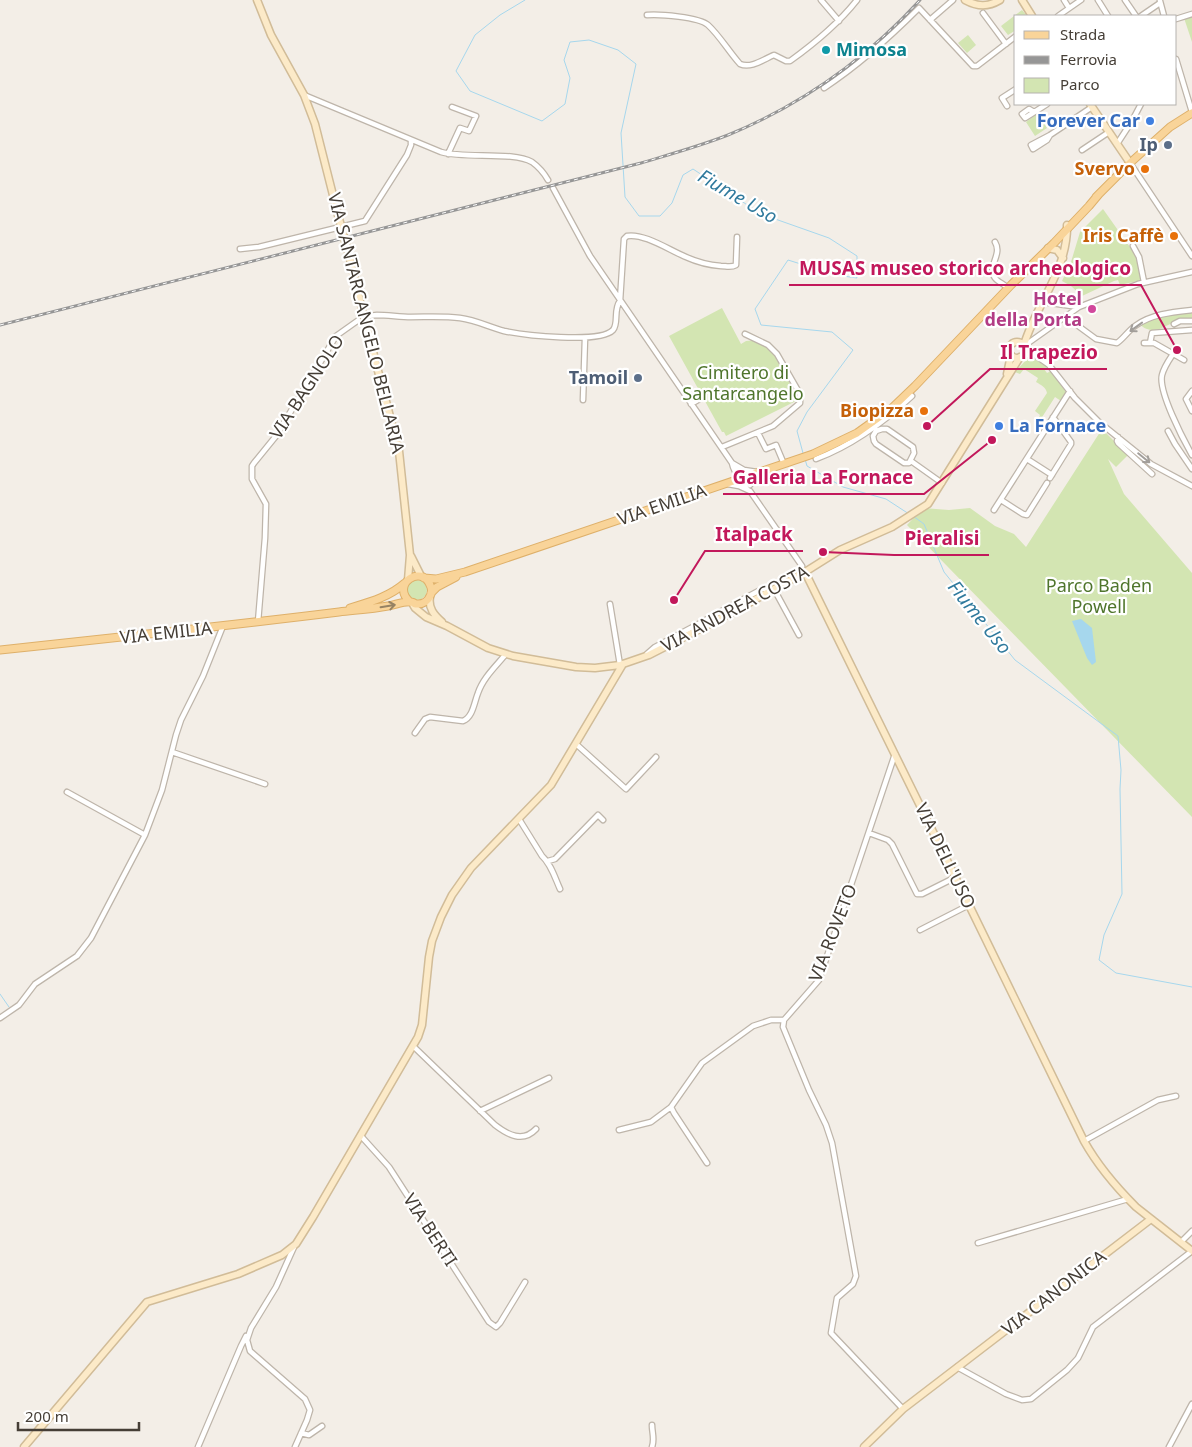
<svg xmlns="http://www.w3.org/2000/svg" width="1192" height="1447" font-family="'Noto Sans',sans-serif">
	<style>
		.green { fill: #d3e5b2 }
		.water { fill: #a6d7ed }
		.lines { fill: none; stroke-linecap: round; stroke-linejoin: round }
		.stream { stroke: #a6d7ed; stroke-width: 1 }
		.street-casing { stroke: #beb5aa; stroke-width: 7 }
		.secondary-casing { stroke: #d1bc98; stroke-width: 9 }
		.primary-casing { stroke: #deb06a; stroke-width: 9 }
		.street { stroke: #fff; stroke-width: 4.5 }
		.secondary { stroke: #fceac8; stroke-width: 6 }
		.primary { stroke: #f9d499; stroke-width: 7 }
		.rail-casing { stroke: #969696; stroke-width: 3 }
		.rail { stroke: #fff; stroke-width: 1; stroke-dasharray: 4; stroke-linecap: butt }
		.secondary-bridge-casing { stroke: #d1bc98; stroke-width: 9; stroke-linecap: butt }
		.secondary-bridge { stroke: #fceac8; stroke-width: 6 }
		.oneway { stroke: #a29e9a }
		.oneway2 { stroke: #968263 }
		.culture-dot { fill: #0f9aa8; stroke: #fff; stroke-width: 2 }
		.shop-dot { fill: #3f7fe0; stroke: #fff; stroke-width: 2 }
		.service-dot { fill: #5c6f8a; stroke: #fff; stroke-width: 2 }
		.food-dot { fill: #e8710a; stroke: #fff; stroke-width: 2 }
		.hotel-dot { fill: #d1479c; stroke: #fff; stroke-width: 2 }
		.labels { text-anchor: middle; stroke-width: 4.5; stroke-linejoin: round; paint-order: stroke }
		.culture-label { font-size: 18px; font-weight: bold; fill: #0d838f; stroke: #fff; text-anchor: start }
		.shop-label { font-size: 18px; font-weight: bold; fill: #366cbe; stroke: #fff; text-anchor: end }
		.service-label { font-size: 18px; font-weight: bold; fill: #4e5e75; stroke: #fff; text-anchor: end }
		.food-label { font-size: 18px; font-weight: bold; fill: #c56008; stroke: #fff; text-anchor: end }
		.hotel-label { font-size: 18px; font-weight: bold; fill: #b23c85; stroke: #fff; text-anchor: end }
		.street-label { font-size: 18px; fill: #453e36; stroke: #fff }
		.park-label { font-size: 18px; fill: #4f752c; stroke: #fff }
		.water-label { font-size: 19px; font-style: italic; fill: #307a9d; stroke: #fff }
		.leader { fill: none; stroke: #c2185b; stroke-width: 2 }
		.callout-dot { fill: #c2185b; stroke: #fff; stroke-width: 2 }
		.callout-label { font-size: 19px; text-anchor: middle; font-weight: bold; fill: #c2185b; stroke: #fff; stroke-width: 4.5; stroke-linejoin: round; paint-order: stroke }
	</style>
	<rect width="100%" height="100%" fill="#f3eee7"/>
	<path class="green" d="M1022 10 1027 16H1016V30L1008 35 1001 26Z
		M1192 15V42L1184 18Z
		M968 35 976 45 967 53 958 43Z
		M1038 113 1047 128 1035 136 1026 122Z
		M1103 209 1137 257 1142 280 1120 285 1118 280 1114 281 1082 296 1071 286 1062 281 1071 262 1080 232Z
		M722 308 741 344 746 341 757 340 773 349 798 400 726 436 724 432H722L669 336Z
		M1185 312H1192V319C1188 319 1183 319 1180 320 1165 324 1155 338 1139 324L1165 316Z
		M1033 358 1047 367 1044 369 1047 373 1051 371 1066 392 1061 401 1055 397 1037 425 1035 424 1040 415 1035 411 1047 393C1046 387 1041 385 1036 382L1038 378 1024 369 1020 374 1015 372 1027 359Z
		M1102 429 1128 455 1116 467 1108 459 1124 494 1192 573V817L907 525 923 508 949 510 970 508 995 526 1014 534 1026 547Z
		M407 590a10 10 0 1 1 20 0a10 10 0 1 1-20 0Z"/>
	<path class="water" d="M1081 619 1092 628 1096 662 1092 665 1087 658 1072 621Z"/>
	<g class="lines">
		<path class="stream" d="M525 0 500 15 475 35 456 71 470 91 542 121 565 104 570 78 564 60 570 42 589 40 618 50 636 64 621 133 625 197 639 216H660L672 203 683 175 693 169 761 214 829 238 857 256V278L836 275 788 260 755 309 761 325 832 332 853 350 807 412 797 431 803 453
			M805 459 807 466 843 487 886 499 909 514
			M913 516 924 524 944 572 1015 660 1118 736 1121 770 1120 789 1122 894 1104 935 1099 960 1116 973 1192 987
			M0 994 9 1007"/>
		<g class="street-casing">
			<path id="street" d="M821 0 839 21
				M1064 0 1069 8
				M1098 0 1108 16
				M1125 0 1136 16
				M1160 1 1164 16
				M983 13 1006 44
				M647 15C659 14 699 17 708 25 720 36 729 52 740 64 751 69 764 59 774 55L786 61H790C815 43 838 24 857 0
				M1058 16 1081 0
				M1141 16 1160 3
				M1176 19 1192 14
				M930 20 953 0
				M1176 59 1192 112
				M824 88C859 65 889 38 919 8L973 66H977L1016 36
				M304 95 441 152C465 159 513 151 532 162 539 167 544 173 548 180
				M1007 106 1002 98 1016 89
				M1034 112 1029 109 1022 114 1025 118 1047 104
				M1050 135 1047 140 1033 149 1031 145 1050 135 1092 107
				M1117 144 1132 121 1141 104
				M1082 150 1109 132
				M448 154 460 128 469 131 476 116 452 107
				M1130 163 1192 256
				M553 188 590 256 732 463 744 470 757 472
				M995 242C1003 255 986 267 995 278 998 282 1004 284 1008 288
				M1133 246 1139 257 1144 282
				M240 249 259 247 365 221 407 155 411 145V140
				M1043 302 1079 307
				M1066 317 1096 339 1117 343C1124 338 1128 331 1135 326 1151 314 1173 312 1192 310
				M1174 324 1180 321H1192
				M1144 343H1154L1184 360
				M1150 343 1152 333 1192 330
				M1024 346 1079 307 1138 284 1192 272
				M1025 348 1049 365 1075 398 1099 422 1151 464 1192 486
				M1173 354C1169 360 1164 367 1162 375 1158 391 1183 439 1192 455
				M1022 356 1034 354
				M1192 391 1186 399 1192 411
				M583 400 585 338
				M691 404 703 397
				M882 429H887L913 447 914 453 909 463H904L876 444 874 441 873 436 876 431Z
				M1168 431 1175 444 1192 469
				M758 433 766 449 776 445 784 464
				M1118 437 1117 441 1118 443 1152 474
				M722 447 773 426 800 403V394L777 354 768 345 745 334
				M816 459C853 445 883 423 912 396L908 393
				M1027 459 1052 475
				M911 461 942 483
				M732 463C734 474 741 480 747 489
				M735 466 750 485
				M1050 478 1071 444V442L1053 417
				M728 484 739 486 750 491 802 566
				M1001 500 1023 514 1027 515 1047 483
				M994 510 1070 391
				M774 589 799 635
				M610 604 620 665
				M737 609 734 604 764 588 768 592
				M258 622 265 538 266 504 252 479V466L254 463 276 436 336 336 360 319 368 316 377 315C388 315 400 317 411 317 428 317 444 316 460 318 476 320 489 327 504 331 523 335 600 344 613 330 619 323 613 310 620 301L624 239 627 236C644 233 669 250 686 257 697 262 708 265 721 266 726 266 731 268 736 265L737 237
				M702 624V622L734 604
				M647 654 655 647 702 622
				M415 733 425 719 430 717 463 721C473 717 474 703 478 693 483 678 496 666 506 654
				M576 744 626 789 656 757
				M172 752 265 784
				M67 792 145 835
				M519 819 542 856C551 864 555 878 560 889
				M869 833 888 840 892 844 917 894H922L956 877
				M548 861 555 859 598 815 603 820
				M920 930 969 905
				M0 1018 19 1005 35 984 77 956 91 938 145 835 162 790 176 735 181 720 203 676 223 626
				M784 1020 783 1027 809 1090 826 1125 832 1143 856 1276 853 1284 837 1298 831 1333 903 1409
				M413 1046 495 1125C508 1135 523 1143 536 1129
				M671 1107 674 1113 707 1163
				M480 1111 549 1078
				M619 1130 651 1122 671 1107 702 1063 753 1026 771 1020H784L819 980 895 754
				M361 1136 389 1167 489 1322 496 1327 500 1323 525 1282
				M1084 1141 1158 1100 1176 1096
				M1181 1242 1192 1231
				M978 1243 1128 1199
				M294 1247 276 1287 251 1328 247 1340 250 1351 305 1399 310 1410 307 1420 295 1447
				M957 1367 1006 1394 1022 1400 1031 1399 1067 1370 1078 1358 1093 1327 1192 1251
				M301 1433 309 1435 322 1426
				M198 1447 241 1346 246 1336
				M652 1447C655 1439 652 1433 652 1425
				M1169 1447 1192 1404"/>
		</g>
		<g class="secondary-casing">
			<path id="secondary" d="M257 0 271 35 304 95 315 124 338 215
				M965 0C978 7 988 7 1000 0
				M1022 0 1032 16
				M1090 104 1130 163
				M1048 248 1057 250 1063 258
				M350 259 362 309
				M366 325 399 451 410 555 408 580
				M1009 350a8 8 0 1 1 16 0a8 8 0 1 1-16 0Z
				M1024 345C1036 304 1068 270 1067 225
				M1007 374 1011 355
				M411 556 421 576
				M805 572 969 905 1084 1141C1098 1166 1116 1187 1136 1207L1192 1251
				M430 597C428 608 434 615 442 622
				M412 603 415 608 426 617 447 626 488 648 513 656 576 667 595 668 620 665 649 655 727 615 805 572 840 550 892 527 928 504 1020 357
				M24 1447 147 1302 238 1274 282 1255 296 1244 313 1217 418 1037 422 1025 429 957 432 941 441 917 452 895 471 868 551 785 623 664
				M864 1447 903 1409 1151 1219"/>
		</g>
		<g class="primary-casing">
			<path id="primary" d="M1096 197 1130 163 1170 127 1192 113
				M424 578 436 579 465 572 813 454 857 433 892 408 915 386 1011 285 1054 243 1089 206 1099 194
				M431 593 437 587 456 577
				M350 608C370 602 389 597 405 583
				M0 650C113 638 226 626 339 612 356 610 372 609 388 606 395 605 404 601 411 602 418 603 411 604 418 604 423 604 428 601 430 596 432 593 432 589 430 585 422 564 390 584 410 602"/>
		</g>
		<use href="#street" class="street"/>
		<use href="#secondary" class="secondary"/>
		<use href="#primary" class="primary"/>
		<g class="rail-casing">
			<path id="rail" d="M0 325 641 163C671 154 700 146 728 135 801 105 867 58 920 0"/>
		</g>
		<use href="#rail" class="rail"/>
		<g class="secondary-bridge-casing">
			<path id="secondary-bridge" d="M338 215 350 259
				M362 309 366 325"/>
		</g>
		<use href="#secondary-bridge" class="secondary-bridge"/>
	</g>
	<defs><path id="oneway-shaft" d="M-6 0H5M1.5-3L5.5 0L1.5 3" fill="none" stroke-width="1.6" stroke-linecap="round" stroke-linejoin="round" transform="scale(1.25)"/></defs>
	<g class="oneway">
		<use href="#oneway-shaft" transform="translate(1136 327) rotate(144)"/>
		<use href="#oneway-shaft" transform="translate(1144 458) rotate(39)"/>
	</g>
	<use class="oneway2" href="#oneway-shaft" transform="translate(388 606) rotate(-9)"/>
	<circle class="culture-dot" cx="826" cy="50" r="5"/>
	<g class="shop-dot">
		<circle cx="1150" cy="121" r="5"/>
		<circle cx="999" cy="426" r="5"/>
	</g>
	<g class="service-dot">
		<circle cx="1168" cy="145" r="5"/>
		<circle cx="638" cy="378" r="5"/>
	</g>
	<g class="food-dot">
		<circle cx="1145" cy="169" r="5"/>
		<circle cx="1174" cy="236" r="5"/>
		<circle cx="924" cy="411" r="5"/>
	</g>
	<circle class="hotel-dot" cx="1092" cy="309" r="5"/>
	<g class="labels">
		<g class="culture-label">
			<text x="836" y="56">Mimosa</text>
		</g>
		<g class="shop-label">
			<text x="1140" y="127">Forever Car</text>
			<text x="1009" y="432" text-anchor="start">La Fornace</text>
		</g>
		<g class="service-label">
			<text x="1158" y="151">Ip</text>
			<text x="628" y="384">Tamoil</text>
		</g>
		<g class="food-label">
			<text x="1135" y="175">Svervo</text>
			<text x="1164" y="242">Iris Caffè</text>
			<text x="914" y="417">Biopizza</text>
		</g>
		<g class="hotel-label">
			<text x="1082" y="305">Hotel<tspan x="1082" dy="21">della Porta</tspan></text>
		</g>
		<g class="street-label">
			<text transform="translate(366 323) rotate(76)" y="6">VIA SANTARCANGELO BELLARIA</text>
			<text transform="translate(307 387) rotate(-57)" y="6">VIA BAGNOLO</text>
			<text transform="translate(662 505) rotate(-19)" y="6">VIA EMILIA</text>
			<text transform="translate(735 609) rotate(-28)" y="6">VIA ANDREA COSTA</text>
			<text transform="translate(166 633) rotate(-6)" y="6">VIA EMILIA</text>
			<text transform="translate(945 856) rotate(64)" y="6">VIA DELL'USO</text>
			<text transform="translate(833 933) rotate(-69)" y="6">VIA ROVETO</text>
			<text transform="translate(430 1230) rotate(57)" y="6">VIA BERTI</text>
			<text transform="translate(1054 1293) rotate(-38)" y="6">VIA CANONICA</text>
		</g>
		<g class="park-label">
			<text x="743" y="379">Cimitero di<tspan x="743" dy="21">Santarcangelo</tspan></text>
			<text x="1099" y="592">Parco Baden<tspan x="1099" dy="21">Powell</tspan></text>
		</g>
		<g class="water-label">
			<text transform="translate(738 196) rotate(30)" y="7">Fiume Uso</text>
			<text transform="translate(980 617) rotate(51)" y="7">Fiume Uso</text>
		</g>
	</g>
	<path class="leader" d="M1177 350L1141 285H789M927 426L990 369H1107M992 440L924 494H723M674 600L705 551H803M823 552L894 555H989"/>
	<g class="callout-dot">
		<circle cx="1177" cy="350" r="5"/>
		<circle cx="927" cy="426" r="5"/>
		<circle cx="992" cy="440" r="5"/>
		<circle cx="674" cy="600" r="5"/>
		<circle cx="823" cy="552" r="5"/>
	</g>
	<g class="callout-label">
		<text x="965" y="275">MUSAS museo storico archeologico</text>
		<text x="1049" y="359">Il Trapezio</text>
		<text x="823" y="484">Galleria La Fornace</text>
		<text x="754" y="541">Italpack</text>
		<text x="942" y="545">Pieralisi</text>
	</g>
	<rect x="1014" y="15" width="162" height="90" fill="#ffffff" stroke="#b5b2af"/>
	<rect x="1024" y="31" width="25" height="8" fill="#f9d499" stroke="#b5b2af"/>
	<text x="1060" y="40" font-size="15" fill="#453e36">Strada</text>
	<rect x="1024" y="56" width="25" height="8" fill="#969696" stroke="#b5b2af"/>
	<text x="1060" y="65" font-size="15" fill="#453e36">Ferrovia</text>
	<rect x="1024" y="78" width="25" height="15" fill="#d3e5b2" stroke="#b5b2af"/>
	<text x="1060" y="90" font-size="15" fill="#453e36">Parco</text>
	<path d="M18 1422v8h121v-8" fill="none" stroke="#453e36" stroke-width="2.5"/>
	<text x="25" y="1422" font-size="15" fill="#453e36" stroke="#ffffff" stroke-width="4" paint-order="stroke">200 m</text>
</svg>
